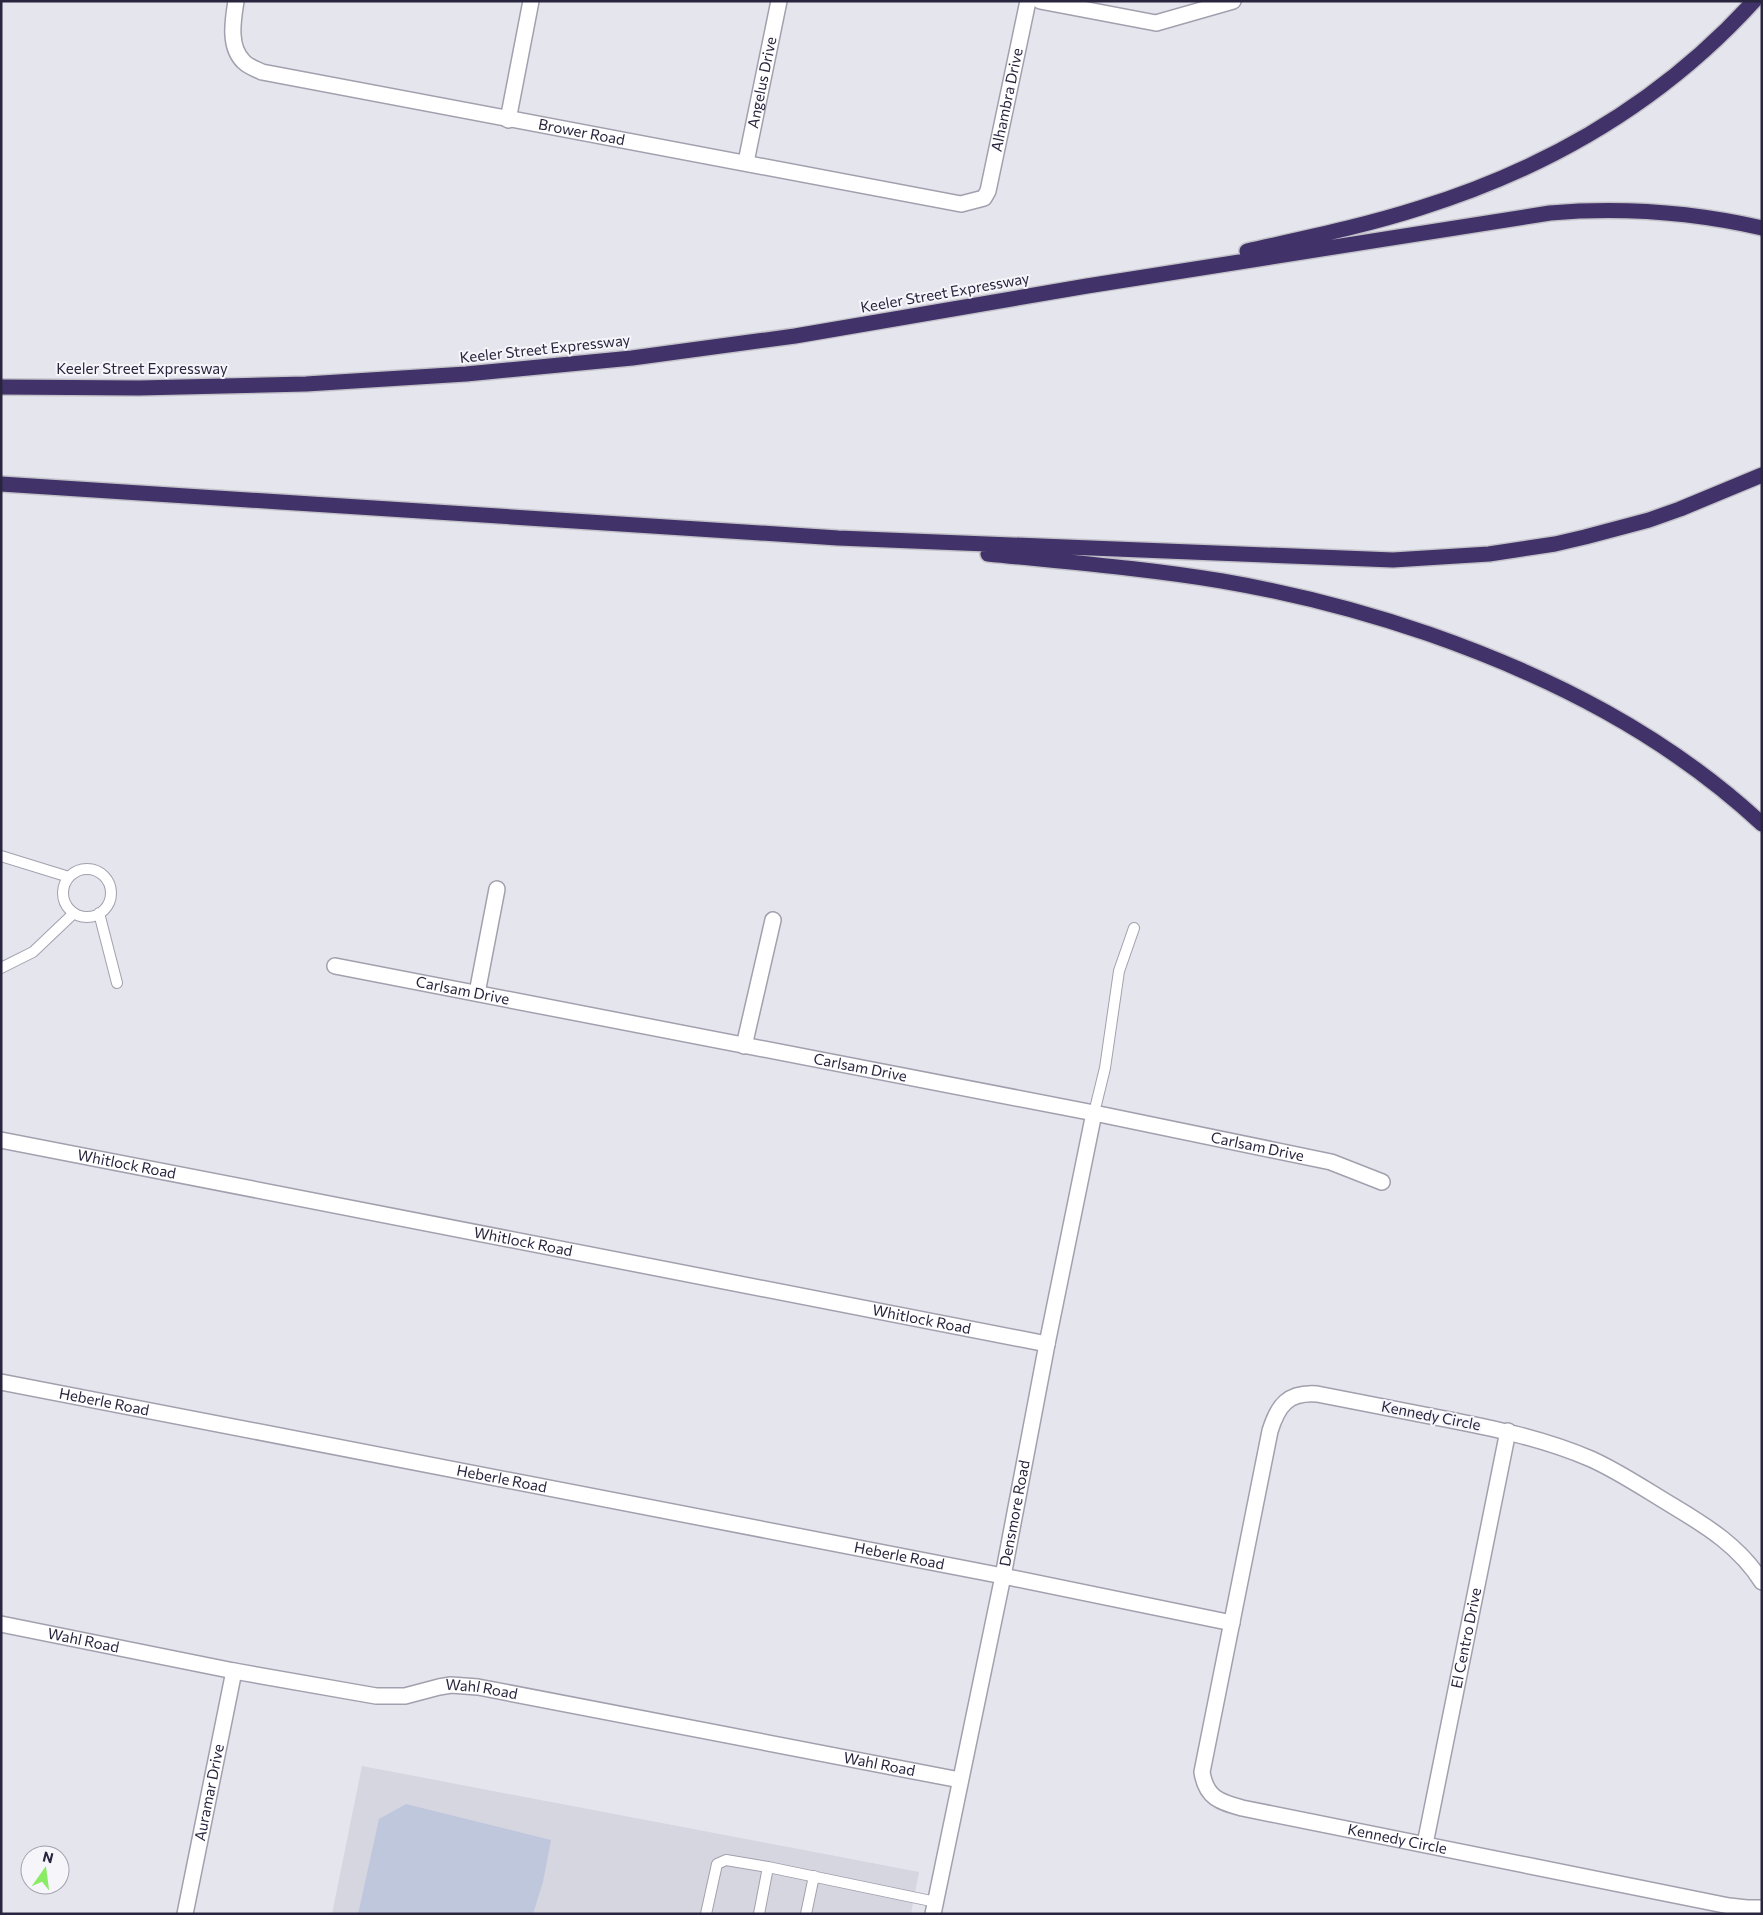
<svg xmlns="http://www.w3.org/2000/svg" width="1763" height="1915" font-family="Commissioner,sans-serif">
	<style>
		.built { fill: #d6d6e1 }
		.garden { fill: #bfc7dd }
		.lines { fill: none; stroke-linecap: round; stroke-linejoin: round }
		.lane-casing { stroke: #a2a0ae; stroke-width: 12 }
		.street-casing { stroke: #a2a0ae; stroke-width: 18 }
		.highway-casing { stroke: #c3c2c9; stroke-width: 18 }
		.lane { stroke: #fff; stroke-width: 10 }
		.street { stroke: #fff; stroke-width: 15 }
		.highway { stroke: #413269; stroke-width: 15 }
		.labels { text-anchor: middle; stroke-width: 4; stroke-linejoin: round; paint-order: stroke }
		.street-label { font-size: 15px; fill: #2a253e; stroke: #f5f5fa }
	</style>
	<rect width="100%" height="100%" fill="#e5e5ed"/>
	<path class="built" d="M362 1766 919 1872 911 1914H332Z"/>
	<path class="garden" d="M406 1804 551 1840 543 1882 533 1914H358L379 1819Z"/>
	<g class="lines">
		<g class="lane-casing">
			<path id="lane" d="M1 856 69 877
				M63 893a24 24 0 1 1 48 0a24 24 0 1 1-48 0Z
				M99 913 117 983
				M1 968 33 952 74 913
				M1094 1113 1105 1068 1119 971 1134 928
				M706 1914 717 1864 726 1860 768 1867 936 1902
				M759 1914 768 1867
				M806 1914 814 1876"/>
		</g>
		<g class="street-casing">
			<g id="street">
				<path id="s1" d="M236 1C233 20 228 47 244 62 249 67 256 69 262 72L961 204 984 198 988 191 1028 1"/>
				<path d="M1040 1 1156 23 1233 1"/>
				<path d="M508 120 531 1"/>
				<path id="s2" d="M746 162 779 1"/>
				<path id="s3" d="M335 966 1094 1113 1331 1162 1382 1182"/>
				<path d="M477 993 497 889"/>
				<path d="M744 1046 773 920"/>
				<path id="s4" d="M1 1140 1047 1344"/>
				<path id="s5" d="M1 1382 1003 1576 1232 1623"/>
				<path id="s6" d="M1762 1582C1740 1547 1708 1527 1673 1506 1646 1490 1620 1472 1591 1459 1542 1438 1492 1428 1440 1418 1399 1410 1358 1402 1317 1394 1288 1392 1278 1405 1270 1431L1202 1772C1206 1798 1220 1802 1242 1808L1729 1906 1747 1908H1762"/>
				<path id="s7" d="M1 1624 234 1671 376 1696H405L439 1687 451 1685 478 1687 960 1780"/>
				<path id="s8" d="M1425 1844 1508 1431"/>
				<path id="s9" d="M185 1914 234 1671"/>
				<path id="s10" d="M933 1914 1003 1576 1047 1344 1094 1113"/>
			</g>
		</g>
		<g class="highway-casing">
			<path id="highway" d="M1247 251C1305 238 1364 226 1420 208 1549 168 1663 101 1754 1
				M1 387 139 388 306 384 466 374 632 358 795 336 1087 286 1550 213C1622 207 1692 212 1762 228
				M1 484 838 538 1393 560 1489 554 1555 544 1585 537 1649 520 1680 509 1762 475
				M988 554C1066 562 1144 568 1222 581 1292 593 1362 611 1429 634 1552 677 1666 735 1762 824"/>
		</g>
		<use href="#lane" class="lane"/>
		<use href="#street" class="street"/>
		<use href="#highway" class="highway"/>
	</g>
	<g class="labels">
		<g class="street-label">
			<text dy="5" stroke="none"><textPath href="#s2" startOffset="81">Angelus Drive</textPath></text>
			<text dy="5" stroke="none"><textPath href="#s1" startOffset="921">Alhambra Drive</textPath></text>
			<text dy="5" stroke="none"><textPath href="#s1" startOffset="410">Brower Road</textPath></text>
			<text transform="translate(945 293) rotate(-10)" y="5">Keeler Street Expressway</text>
			<text transform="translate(545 349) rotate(-6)" y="5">Keeler Street Expressway</text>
			<text x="142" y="374">Keeler Street Expressway</text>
			<text dy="5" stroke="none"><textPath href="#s3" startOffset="130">Carlsam Drive</textPath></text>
			<text dy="5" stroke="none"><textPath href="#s3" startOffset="535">Carlsam Drive</textPath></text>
			<text dy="5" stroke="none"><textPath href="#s3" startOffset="940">Carlsam Drive</textPath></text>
			<text dy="5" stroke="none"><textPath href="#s4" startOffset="128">Whitlock Road</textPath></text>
			<text dy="5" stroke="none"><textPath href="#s4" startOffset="532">Whitlock Road</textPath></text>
			<text dy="5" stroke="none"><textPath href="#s4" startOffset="938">Whitlock Road</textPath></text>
			<text dy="5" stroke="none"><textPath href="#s5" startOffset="105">Heberle Road</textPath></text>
			<text transform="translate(1431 1416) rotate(11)" y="5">Kennedy Circle</text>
			<text dy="5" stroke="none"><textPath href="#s5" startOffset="510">Heberle Road</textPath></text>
			<text dy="5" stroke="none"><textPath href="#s10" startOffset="409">Densmore Road</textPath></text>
			<text dy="5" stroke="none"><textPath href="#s5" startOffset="915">Heberle Road</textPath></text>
			<text dy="5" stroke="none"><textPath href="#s8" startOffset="210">El Centro Drive</textPath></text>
			<text dy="5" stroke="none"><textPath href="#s7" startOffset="84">Wahl Road</textPath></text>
			<text dy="5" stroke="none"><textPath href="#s7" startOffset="489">Wahl Road</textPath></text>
			<text dy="5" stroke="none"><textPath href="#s7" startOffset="894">Wahl Road</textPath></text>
			<text dy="5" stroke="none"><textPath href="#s9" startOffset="124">Auramar Drive</textPath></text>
			<text dy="5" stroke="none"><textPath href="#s6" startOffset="1126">Kennedy Circle</textPath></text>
		</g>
	</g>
	<rect width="1763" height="1915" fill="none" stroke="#2a253e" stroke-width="5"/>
	<g transform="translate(45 1870) rotate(14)"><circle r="24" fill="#f5f5fa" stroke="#a4a2af"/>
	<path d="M0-4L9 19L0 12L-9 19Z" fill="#8aeb65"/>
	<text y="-8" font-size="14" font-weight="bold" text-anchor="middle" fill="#2a253e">N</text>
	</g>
</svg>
